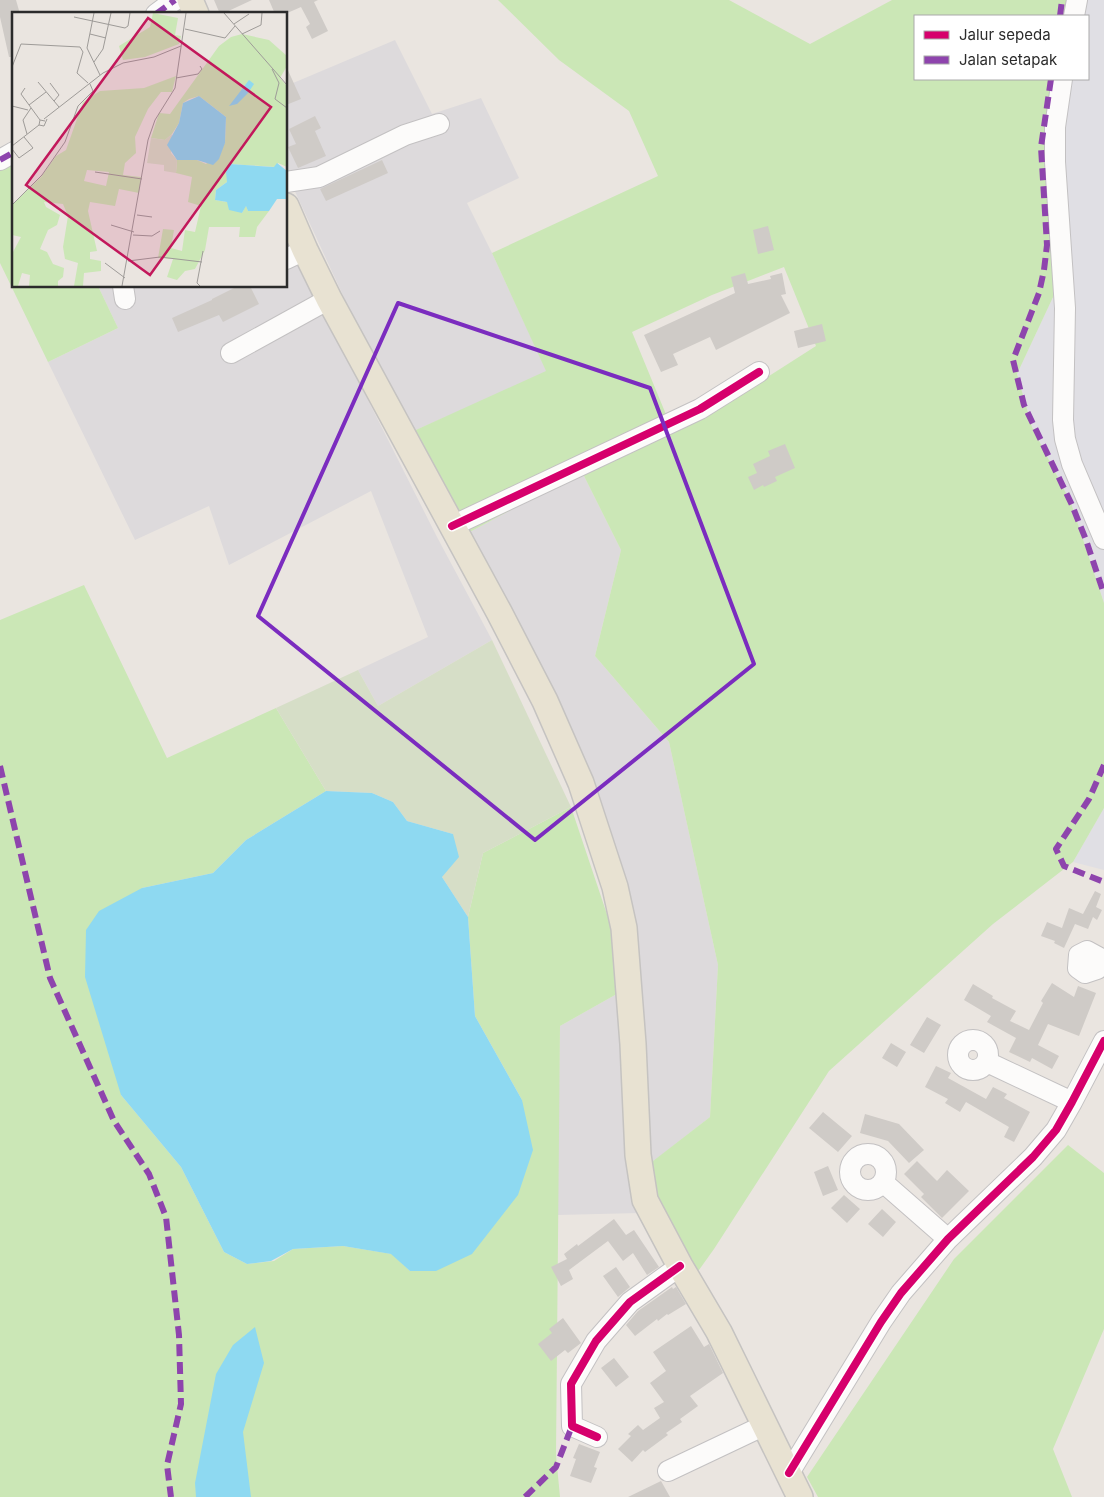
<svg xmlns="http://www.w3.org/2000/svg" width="1104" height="1497" font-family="Inter,sans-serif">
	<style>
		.industrial { fill: #dddadc }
		.airport { fill: #e0dfe4 }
		.green { fill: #cbe7b6; fill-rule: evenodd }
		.cemetery { fill: #d6dec7 }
		.water { fill: #8ed9f1 }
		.building { fill: #cfcbc7 }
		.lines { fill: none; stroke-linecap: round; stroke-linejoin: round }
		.minor-casing { stroke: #c3c1c2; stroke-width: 22 }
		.major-casing { stroke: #c5c3c1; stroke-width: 28 }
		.minor { stroke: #fcfbfa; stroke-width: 20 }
		.major { stroke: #e8e2d2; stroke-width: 25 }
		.quiet { stroke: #8e44ad; stroke-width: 6; stroke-dasharray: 12 6; stroke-linecap: butt }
		.cycleway-casing { stroke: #fff; stroke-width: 11 }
		.cycleway { stroke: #d6006c; stroke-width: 8 }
		.marked { fill: none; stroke: #7b2cbf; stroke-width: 4; stroke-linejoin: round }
		.inset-road { fill: none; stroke: #9e9b98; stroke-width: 1 }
		.view { fill: #c2185b; fill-opacity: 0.15; stroke: #c2185b; stroke-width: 2.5 }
		.inset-edge { fill: none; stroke: #2b2b2b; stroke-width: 2.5 }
	</style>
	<rect width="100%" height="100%" fill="#eae5e0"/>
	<path class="industrial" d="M395 40 432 114 481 98 519 178 467 203 492 253 547 372 407 434 286 172V86Z
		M286 233 310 285 437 537 492 640 378 706 358 670 428 637 371 491 229 565 209 506 135 540 48 362 118 328 98 286H286Z
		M582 472 621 550 595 656 669 742 718 965 710 1117 645 1168 640 1213 557 1215 560 1026 631 986 591 796 466 534Z"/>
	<path class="airport" d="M1071 0H1104V603L1071 503 1032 427 1017 374 1054 295 1056 79H1088V16H1068Z
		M1104 808V870L1073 862Z"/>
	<path class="green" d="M498 0H729L810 44 892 0H1071L1068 16H915V79H1056L1054 295 1017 374 1032 427 1071 503 1104 603V808L1073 862 993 924 829 1071 714 1249 694 1277 667 1228 644 1168 710 1117 718 965 669 742 595 656 621 550 582 472 466 534 407 434 546 371 492 253 658 176 629 111 559 60ZM784 267 816 346 719 408 672 429 632 332 712 295Z
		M14 141V286H98L118 328 48 362 0 263V149Z
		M84 585 167 758 276 708 326 791 246 840 213 873 142 888 121 1095 181 1167 224 1252 247 1264 274 1261 293 1249 343 1246 392 1254 410 1271 522 1100 475 1016 468 917 483 853 571 807 631 986 560 1026 556 1455 560 1497H0V620Z
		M1068 1145 1104 1173V1329L1053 1449 1072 1497H818L807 1477 954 1259Z"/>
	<path class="cemetery" d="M492 640 571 807 483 853 468 917 442 877 453 834 407 821 393 802 372 793 326 791 276 708 358 670 378 706Z"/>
	<path class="water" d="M326 791 372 793 393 802 407 821 453 834 459 857 442 877 468 917 475 1016 522 1100 533 1150 518 1195 472 1254 436 1271H410L391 1254 343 1246 293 1249 271 1261 247 1264 224 1252 181 1167 121 1095 85 977 86 930 99 911 142 888 213 873 246 840Z
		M255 1327 264 1363 243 1432 251 1497H196L195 1483 216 1374 233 1345Z"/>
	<path class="building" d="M0 0H16L20 14H14V57H9L0 17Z
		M214 0H252L222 14H220Z
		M269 0H318L314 2 328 31 312 39 306 27 310 24 301 7 285 14H275Z
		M286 66 301 99 286 105Z
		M315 116 321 128 315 131 326 156 298 168 288 147 296 144 289 129Z
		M382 160 388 173 326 201 320 189Z
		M768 226 774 250 758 254 753 230Z
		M745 273 748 284 771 279 770 276 782 273 786 294 781 295 790 313 716 350 710 337 673 354 678 365 661 372 644 335 735 293 731 277Z
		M238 286H250L259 304 223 322 219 315 178 332 172 318 212 300V299Z
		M822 324 826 341 798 348 794 331Z
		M785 444 795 468 775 477 777 481 764 487 763 485 754 490 748 477 757 473 753 464 770 456 768 451Z
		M1095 891 1101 894 1096 907 1102 910 1097 920 1093 917 1088 929 1075 924 1064 948 1054 943 1055 941 1041 936 1047 922 1062 928 1069 908 1083 914Z
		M1052 983 1074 997 1078 986 1096 993 1079 1036 1048 1024 1038 1045 1059 1056 1052 1069 1032 1058 1030 1062 1009 1052 1016 1038 987 1022 991 1016 964 1000 973 984 993 996 992 998 1016 1011 1010 1021 1029 1030 1043 1003 1041 1001Z
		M927 1017 941 1025 924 1053 910 1045Z
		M891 1043 906 1052 897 1067 882 1058Z
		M936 1066 951 1073 948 1078 986 1099 993 1087 1007 1094 1004 1098 1030 1112 1014 1142 1004 1137 1009 1127 966 1102 960 1112 945 1103 948 1099 925 1087Z
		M823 1112 852 1136 838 1152 809 1128Z
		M865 1114 899 1124 924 1150 909 1163 888 1141 860 1133Z
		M917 1161 937 1181 947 1170 969 1191 942 1218 921 1197 924 1194 904 1174Z
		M828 1166 838 1190 823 1196 814 1172Z
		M844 1195 860 1209 847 1223 831 1208Z
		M882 1209 896 1222 883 1237 868 1224Z
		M614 1219 626 1235 634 1230 659 1267 647 1275 633 1253 623 1261 608 1241 569 1270 573 1279 561 1286 551 1267 567 1259 564 1254 577 1244 578 1246Z
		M616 1267 630 1287 618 1297 603 1276Z
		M672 1287 673 1289 676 1287 686 1304 668 1315 667 1314 658 1321 657 1319 635 1336 626 1325 638 1311Z
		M563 1318 581 1343 568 1353 565 1350 551 1361 538 1344 552 1333 549 1329Z
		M691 1326 704 1347 709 1344 723 1373 690 1396 698 1406 680 1419 682 1422 666 1433 668 1435 645 1452 643 1450 632 1462 618 1449 631 1436 628 1434 638 1425 643 1430 660 1418 654 1408 664 1402 650 1383 666 1371 653 1352Z
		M614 1358 629 1377 616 1387 601 1368Z
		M579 1444 600 1452 594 1467 597 1468 591 1483 570 1476 576 1459 573 1458Z
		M661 1481 670 1497H628Z"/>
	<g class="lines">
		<g class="minor-casing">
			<path id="minor" d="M156 14 175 0
				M1074 16 1077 0
				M1062 79 1055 127V162L1065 308 1063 420 1065 439 1072 464 1104 539
				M0 160 14 152
				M286 182 319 177 405 135 439 124
				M286 259 305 250
				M123 286 125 299
				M231 353 329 299
				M452 526 700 409 759 372
				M1087 951 1098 957 1097 969 1085 973 1078 968 1079 955Z
				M958 1055a15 15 0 1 1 30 0a15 15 0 1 1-30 0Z
				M987 1062 1072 1102
				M850 1172a18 18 0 1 1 36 0a18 18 0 1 1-36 0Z
				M884 1183 948 1239
				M597 1437 572 1426 571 1384 596 1341 630 1302 680 1266
				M668 1471 765 1425
				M789 1473 881 1322 901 1293 948 1239 1033 1157 1056 1130 1072 1102 1104 1041"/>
		</g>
		<g class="major-casing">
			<path id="major" d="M190 0 196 14
				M286 206 305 250 329 299 499 612 545 701 581 783 615 887 624 928 633 1044 638 1155 645 1200 680 1266 719 1332 800 1497"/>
		</g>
		<use href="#minor" class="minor"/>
		<use href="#major" class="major"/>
		<path class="quiet" d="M156 14 175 0
			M1060 16 1062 0
			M1051 79 1041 147 1047 245 1044 270 1039 293 1013 360 1024 405 1072 505 1086 540 1104 594
			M0 160 14 152
			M1104 765 1089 799 1056 849 1064 866 1104 882
			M0 766 50 978 114 1121 149 1174 166 1217 179 1335 181 1404 167 1465 171 1497
			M525 1497 556 1467 572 1426"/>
		<g class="cycleway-casing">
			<path id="cycleway" d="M452 526 700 409 759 372
				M597 1437 572 1426 571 1384 596 1341 630 1302 680 1266
				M789 1473 881 1322 901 1293 948 1239 1033 1157 1056 1130 1072 1102 1104 1041"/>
		</g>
		<use href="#cycleway" class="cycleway"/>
	</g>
	<path class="marked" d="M398 303 650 388 754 664 535 840 258 616Z"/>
	<g transform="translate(12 12)">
		<rect width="275" height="275" fill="#eae5e0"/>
		<path d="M141 1 166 6 163 23 169 24 167 32 133 45 111 48 107 34 138 15ZM230 22 257 28 275 44V54L268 66 275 74V155L266 151 263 155 218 152 215 170 204 178 203 188 215 190 230 201 234 193 236 199H257L245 215 243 225H227L228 215H197L193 238 183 257 173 259 165 268 155 265 161 247 146 246 151 217 162 218 159 236 170 239 173 218 183 220 189 194 176 190 180 165 164 161 165 148H185L194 152 213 131 214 105 187 84 177 87 171 91 167 111 160 122 153 128 139 126 147 101 158 102 207 34 219 25ZM164 64 160 80H149L136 97 123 125 124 141 113 151 111 163 129 165 127 181 107 177 103 194 78 190 76 199 85 239 78 240V247L89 249V259L72 261 71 274H62L66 251 53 247 51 235 56 204 51 192 32 190 34 195 48 203 45 213 36 218 28 237 35 240 41 252 52 256 51 265 46 269V274H17L18 263 10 261 6 274H0L1 240 9 225 0 223V193L29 165 44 144 54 138 71 90 88 79 132 76ZM75 158 97 160 94 174 72 169Z" fill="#cbe7b6" fill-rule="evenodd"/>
		<path d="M160 122 159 141 165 148 164 161 152 159V153L135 151 139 126 153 128Z" fill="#d6dec7"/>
		<path d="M237 68 242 72 236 81 225 92 217 94ZM187 84 214 105 213 131 207 147 201 153 185 148H165L155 133 167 111 171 91ZM265 151 275 159V187H265L257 199H236L234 194 230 201 217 198 215 190 203 188 204 178 215 170 214 160 218 152 262 155Z" fill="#8ed9f1"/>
		<path class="inset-road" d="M82 1 75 36 88 63M212 1 275 73M62 5 113 16 116 14 118 1M222 12 237 2M173 17 213 26 223 14M78 22 94 26M230 22 249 13 250 1M82 50 91 37 99 1M0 55 9 32 68 35 71 40 65 61 76 71M260 57 267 71 263 87 275 96M164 66 186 62 190 57 188 54M26 70 47 95M38 71 47 83 42 89M13 76 9 82 28 108M17 93 34 80M0 94 16 98M32 107 91 61 111 51 142 45 169 34M33 109 28 108 27 113 32 114 35 107M15 122 11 108 19 96M0 134 27 113M0 137 7 146 21 136 12 125M83 160 130 167M0 193 30 163 53 130 66 94 81 79 78 72M125 203 140 205M99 213 122 220M121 223 140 224 148 219M116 249 148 245 190 250M93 251 113 266M110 274 136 128 143 108 163 76 174 1M188 274 185 271 191 239"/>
		<path class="view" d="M136 6 259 95 138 263 14 173Z"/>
		<rect width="275" height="275" class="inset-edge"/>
	</g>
	<rect x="914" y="15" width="175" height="65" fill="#ffffff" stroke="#aaaaaa"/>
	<rect x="924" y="31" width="25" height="8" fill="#d6006c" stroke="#aaaaaa"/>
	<text x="959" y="40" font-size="15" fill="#2b2b2b">Jalur sepeda</text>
	<rect x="924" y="56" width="25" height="8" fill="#8e44ad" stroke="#aaaaaa"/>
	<text x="959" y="65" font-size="15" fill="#2b2b2b">Jalan setapak</text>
</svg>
